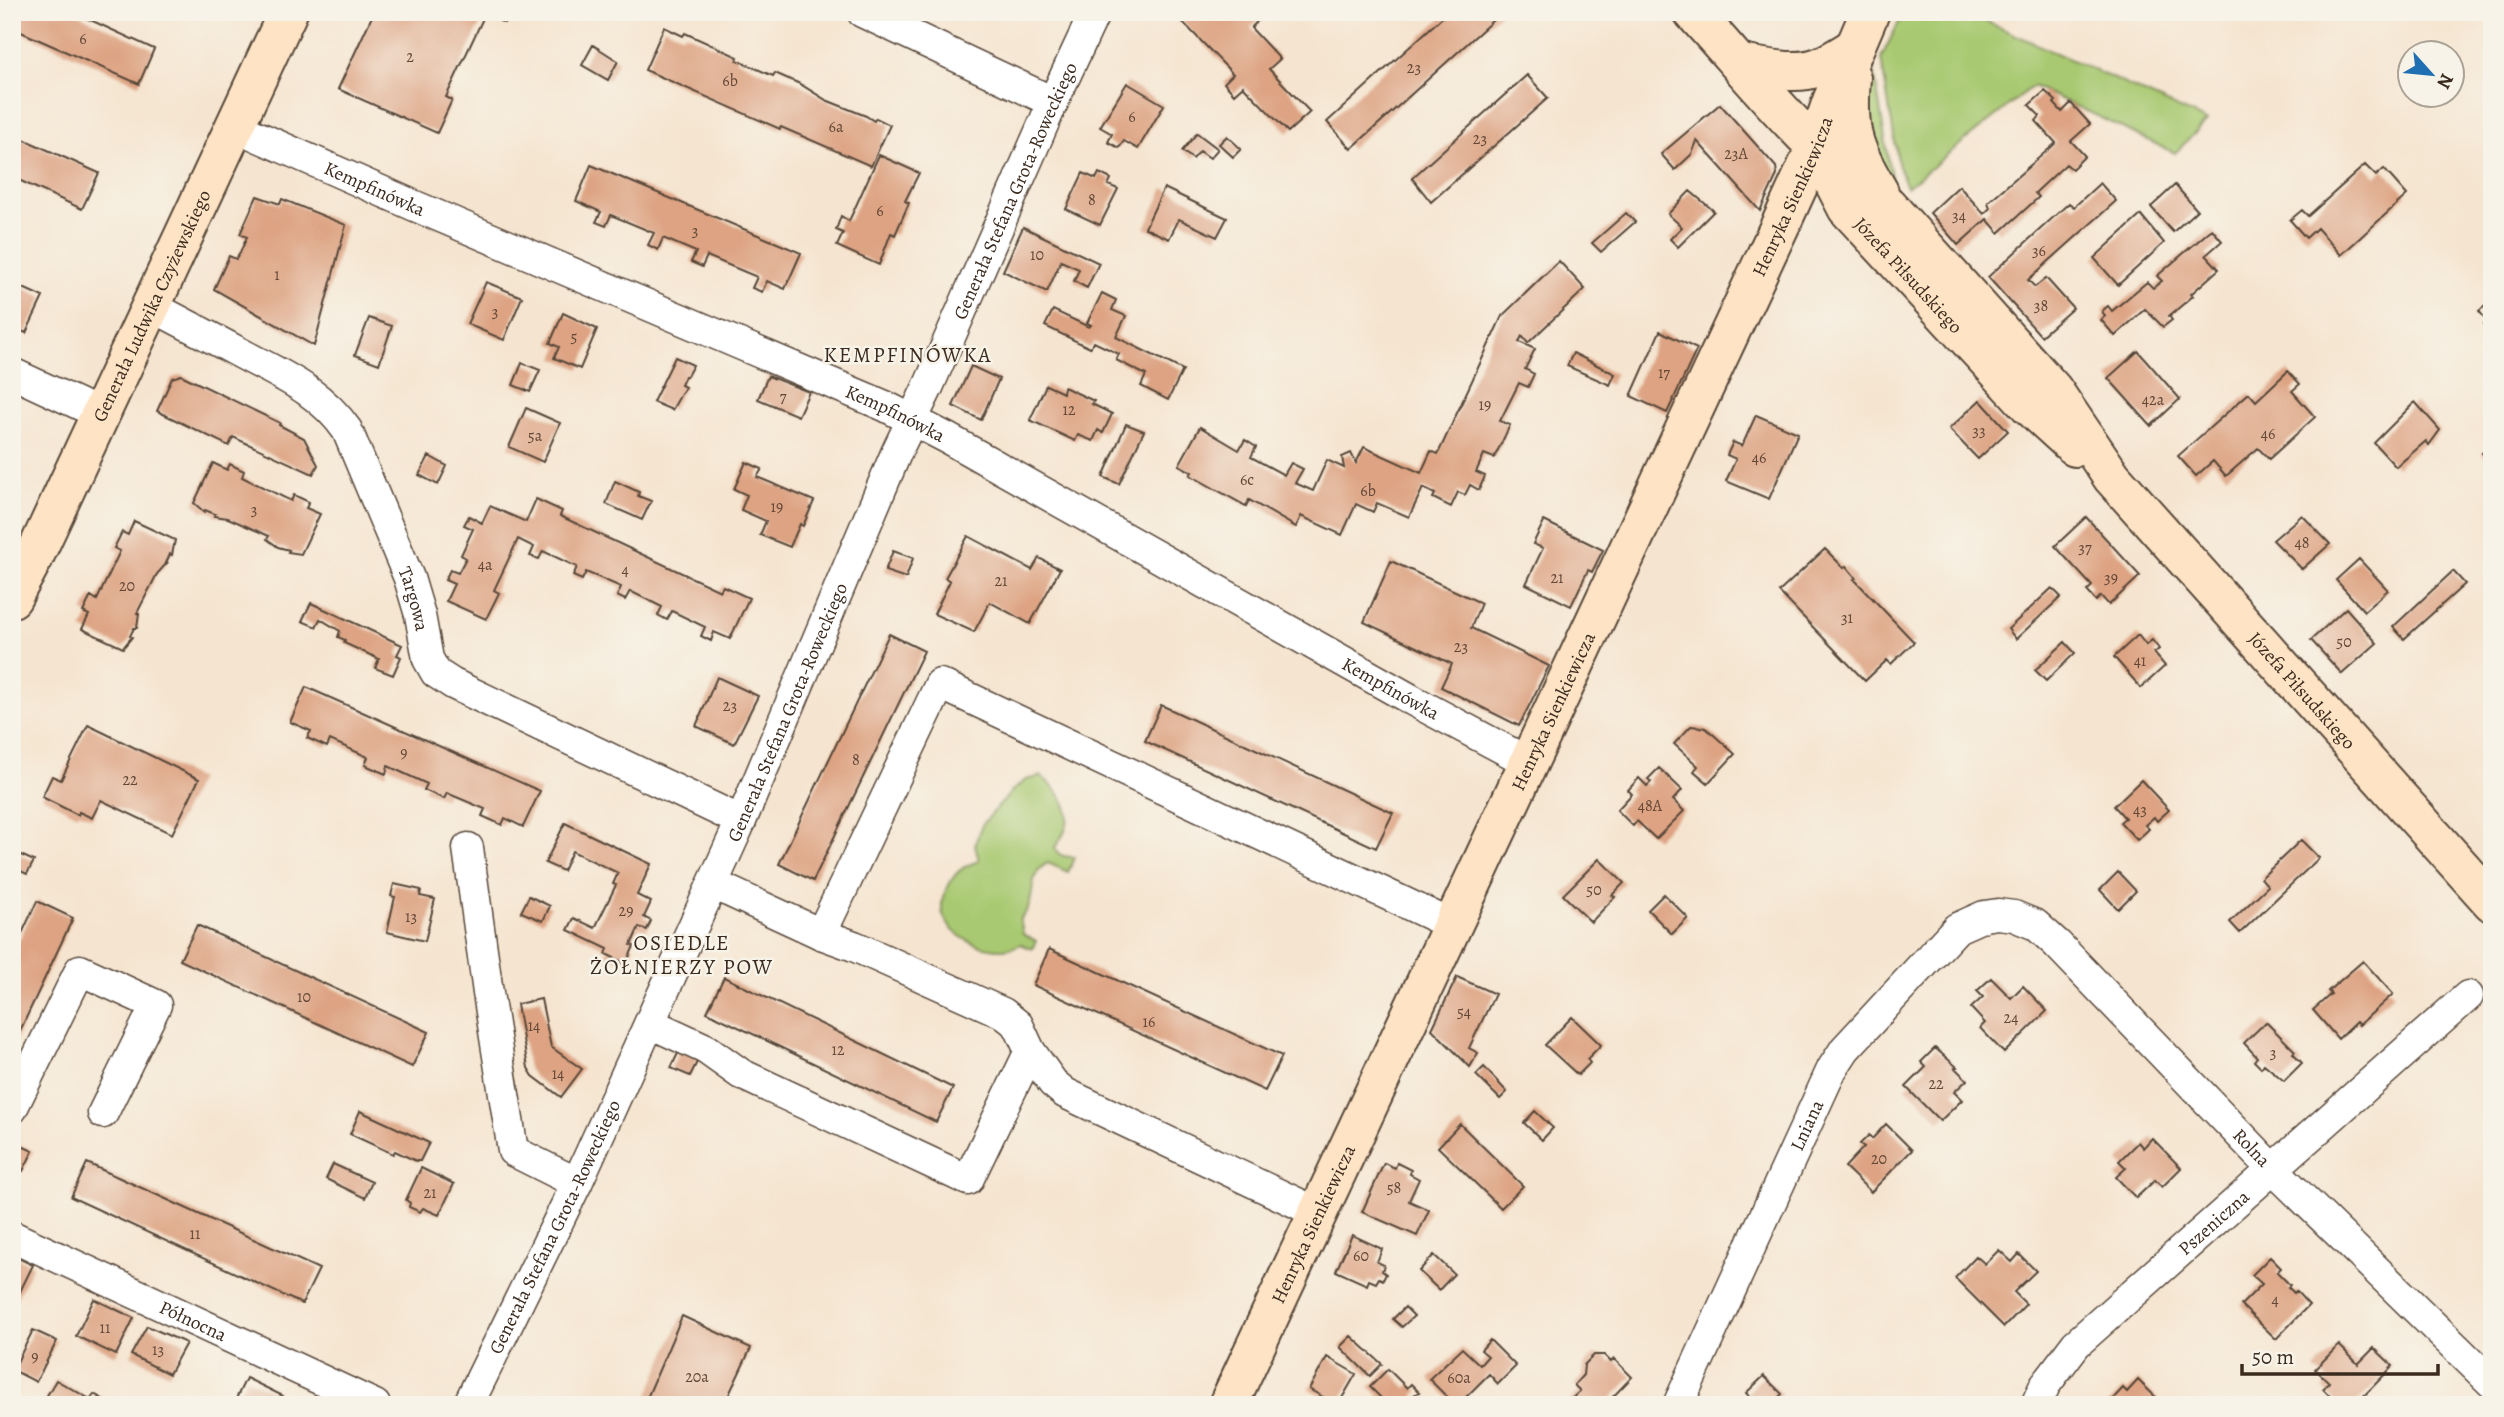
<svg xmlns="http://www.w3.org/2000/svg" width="2504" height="1417" font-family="Alegreya,serif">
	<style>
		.green { fill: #a8c971; stroke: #727a48; stroke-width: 2 }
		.building { fill: #dda382 }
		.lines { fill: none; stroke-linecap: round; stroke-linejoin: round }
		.street-casing { stroke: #574639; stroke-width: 33 }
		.secondary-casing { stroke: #574639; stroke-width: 42 }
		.street { stroke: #fff; stroke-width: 30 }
		.secondary { stroke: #fee4c5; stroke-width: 38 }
		.labels { text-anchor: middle; stroke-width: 5; stroke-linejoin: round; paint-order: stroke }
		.number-label { font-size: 16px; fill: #644837 }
		.street-label { font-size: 19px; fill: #3b2a1e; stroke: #f7f3e8 }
		.neighbourhood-label { font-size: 21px; letter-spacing: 2px; fill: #3b2a1e; stroke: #f7f3e8 }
	</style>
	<rect width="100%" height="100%" fill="#f7f3e8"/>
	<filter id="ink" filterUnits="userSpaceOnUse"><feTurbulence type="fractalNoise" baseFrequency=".0143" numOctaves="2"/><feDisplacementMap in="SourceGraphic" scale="14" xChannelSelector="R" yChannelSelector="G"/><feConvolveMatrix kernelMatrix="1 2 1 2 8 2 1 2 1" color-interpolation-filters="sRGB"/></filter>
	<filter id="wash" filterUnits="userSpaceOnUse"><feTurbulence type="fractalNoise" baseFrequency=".00686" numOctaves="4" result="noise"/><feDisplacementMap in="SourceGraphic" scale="28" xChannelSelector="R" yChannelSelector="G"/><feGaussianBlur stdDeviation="1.57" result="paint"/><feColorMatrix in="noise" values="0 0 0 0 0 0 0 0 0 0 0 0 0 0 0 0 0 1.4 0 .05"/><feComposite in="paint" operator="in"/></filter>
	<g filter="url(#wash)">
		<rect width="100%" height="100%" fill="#f5e5d0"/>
		<path class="green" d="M1904 12H1965L2207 121 2175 153 2033 86 1907 187 1899 167 1881 58Z
			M1873 65 1892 183 1878 174 1863 85Z
			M1041 776C1068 798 1078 819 1055 847 1058 857 1066 857 1075 857L1068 872 1048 863C1024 874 1040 901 1020 919L1023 934 1036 941 1032 949 1021 944C994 960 933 935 943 898 944 893 948 888 950 883 957 870 966 865 979 861L975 844 982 825 1012 791 1026 780Z"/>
		<g id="blocks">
			<path class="building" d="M12 12H73L154 49 139 84 12 28Z
				M374 12H509L504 23 485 14 446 97 452 100 437 133 338 89Z
				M1164 12H1262L1264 14 1251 28 1280 59 1269 69 1310 112 1288 132 1243 86 1234 94 1224 83 1233 74 1176 15 1171 19Z
				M1448 12H1502L1351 149 1327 122Z
				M664 27 683 36 685 33 738 57 737 60 773 76 775 73 800 84 826 100 866 116 874 121 876 118 890 125 871 166 781 127 780 129 645 70Z
				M593 45 618 61 608 80 582 65Z
				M1527 75 1548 98 1431 202 1412 178Z
				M1127 83 1164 105 1138 149 1124 141 1119 148 1108 142 1112 134 1100 127Z
				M2045 91 2056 101 2054 103 2062 112 2071 103 2090 124 2071 141 2085 156 2072 169 2066 164 2035 193 2039 197 1999 233 1987 219 1958 245 1930 213 1959 186 1984 214 1990 208 1988 202 2056 143 2036 121 2040 116 2029 105Z
				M1720 104 1776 167 1777 175 1760 211 1697 141 1692 154 1675 170 1661 154Z
				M1197 133 1218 149 1210 158 1200 151 1193 159 1182 151Z
				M12 134 99 173 82 209 12 177Z
				M1227 136 1241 149 1233 157 1219 144Z
				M879 155 919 173 905 201 909 203 895 235 891 233 879 265 837 246 843 233 836 230 841 216 849 221Z
				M591 165 801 253 785 289 767 281 762 292 752 288 757 277 707 256 702 267 691 262 696 252 663 238 658 250 648 245 654 233 611 215 606 226 596 222 601 212 576 201Z
				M2365 165 2376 176 2384 169 2407 195 2341 255 2317 228 2306 238 2290 220 2302 210 2308 216Z
				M1083 173 1096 179 1099 173 1111 179 1108 185 1118 189 1100 225 1066 209Z
				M2100 183 2116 201 2028 280 2035 287 2046 278 2073 308 2041 336 1988 277 2069 203 2074 207Z
				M2175 185 2197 210 2173 232 2151 207Z
				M1164 188 1227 218 1217 237 1179 219 1169 239 1145 228Z
				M1690 191 1714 211 1678 247 1670 239 1682 227 1668 214Z
				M257 196 280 204 282 199 346 225 314 346 214 289 229 256 236 259 240 253 247 237 240 234Z
				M1626 213 1635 222 1601 252 1592 243Z
				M2141 215 2164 243 2118 285 2094 258Z
				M1023 227 1099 263 1087 288 1074 281 1079 269 1061 261 1047 292 1003 271Z
				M2212 229 2222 241 2206 255 2219 269 2191 294 2193 296 2169 316 2172 320 2163 327 2145 309 2115 336 2101 320 2105 316 2102 311 2108 306 2112 311 2147 282 2153 288 2162 281 2157 276Z
				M1559 261 1585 289 1528 343 1522 336 1519 342 1535 349 1525 369 1534 374 1528 387 1519 383 1500 421 1510 425 1502 442 1494 458 1484 454 1476 472 1485 476 1479 490 1470 485 1465 495 1458 492 1451 507 1433 498 1435 494 1423 488 1409 517 1377 503 1373 512 1356 504 1342 535 1301 516 1296 527 1249 500 1246 506 1190 475 1192 472 1179 465 1200 427 1239 450 1245 440 1256 447 1251 457 1284 475 1291 463 1303 469 1295 483 1313 491 1327 460 1344 468 1342 457 1351 453 1356 463 1364 447 1421 473 1431 451 1438 454 1502 316Z
				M486 282 522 297 504 340 467 324Z
				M12 283 43 297 26 333 12 327Z
				M1102 293 1116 300 1112 310 1126 316 1116 337 1183 370 1168 400 1141 386 1146 375 1116 360 1119 354 1094 342 1090 348 1045 326 1053 310 1089 327 1091 325 1087 323Z
				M2492 300V332L2484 324 2487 321 2479 311Z
				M563 313 597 329 580 369 554 358 559 347 550 343Z
				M369 318 392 326 379 364 355 355Z
				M1660 331 1697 349 1667 413 1631 396Z
				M2138 351 2180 399 2151 426 2108 378Z
				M1573 353 1615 374 1610 385 1567 366Z
				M675 357 693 365 687 376H685L681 385 685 387 672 410 653 402Z
				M522 363 540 370 530 392 513 385Z
				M971 366 999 379 981 420 953 406Z
				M2288 371 2300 384 2292 391 2315 417 2269 459 2258 448 2226 476 2213 461 2196 476 2178 456 2249 393 2256 401Z
				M181 375 280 423 279 425 304 438 318 465 313 474 233 437 229 446 157 411 172 378Z
				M768 376 809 392 798 416 758 399Z
				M1046 385 1063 393 1064 387 1094 401 1092 404 1112 414 1103 433 1098 430 1093 441 1078 435 1075 441 1030 420Z
				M1980 400 2008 431 1978 459 1949 429Z
				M2415 402 2440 430 2429 445 2426 441 2396 467 2374 443Z
				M526 408 560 423 543 462 509 447Z
				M1756 415 1798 433 1769 499 1726 481 1736 459 1727 455 1733 442 1742 446Z
				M1126 424 1144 431 1119 484 1103 477Z
				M2492 444V464L2482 453Z
				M429 456 447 466 438 485 419 475Z
				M746 462 762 469 757 477 814 501 803 526 800 524 790 547 760 535 766 521 741 510 747 495 734 489Z
				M213 463 227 470 230 464 244 471 242 477 291 501 294 495 309 502 306 508 320 514 301 554 288 552 289 550 278 547 267 539 269 536 228 518 214 516 215 514 205 510 204 512 194 503Z
				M615 481 639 492 638 496 651 501 642 520 606 504Z
				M536 499 562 511 560 516 720 591 723 586 749 598 730 639 714 632 711 641 701 636 705 627 672 611 667 620 658 615 662 607 630 591 625 600 617 596 621 587 586 572 582 580 573 576 577 567 543 551 539 559 530 556 534 547 518 539 494 590 499 593 486 619 446 601 454 584 445 580 450 570 458 573 466 558 461 555 473 529 464 525 469 516 482 523 490 506 526 522Z
				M2302 515 2330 544 2302 569 2273 540Z
				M2086 517 2140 576 2109 605 2101 596 2096 601 2087 591 2092 586 2055 546Z
				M134 521 175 540 172 555 170 554 166 563H167L157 574 137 613 139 614 137 628H134L130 636 132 637 123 648 82 629 89 615 83 612 91 596 97 600 120 551 114 548 122 532 128 535Z
				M1544 521 1603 550 1592 572 1588 570 1571 606 1526 584 1543 548 1533 544Z
				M968 536 1032 570 1039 558 1060 569 1030 624 990 602 974 632 934 614 950 581 945 578Z
				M1825 549 1844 568 1846 566 1856 578 1854 579 1914 642 1891 664 1887 660 1865 681 1779 592Z
				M893 551 913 558 906 578 885 571Z
				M2359 559 2388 590 2364 611 2336 580Z
				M1391 561 1481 603 1471 628 1549 666 1519 726 1441 687 1452 664 1364 622Z
				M2453 571 2465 584 2404 639 2393 627Z
				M2052 588 2061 597 2016 639 2008 629Z
				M311 603 402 645 397 655 401 657 393 675 375 668 379 659 344 643 345 640 338 637 340 631 320 619 316 627 302 621Z
				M2346 608 2377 643 2342 674 2311 640Z
				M889 634 924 651 813 881 779 864Z
				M2138 635 2146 645 2152 640 2159 649 2154 653 2165 666 2141 688 2114 657Z
				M2065 642 2075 653 2046 681 2035 670Z
				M717 677 758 696 734 744 696 726Z
				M306 687 540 791 523 827 505 818 502 825 482 816 485 809 447 793 444 799 424 790 427 784 388 766 386 774 365 765 368 757 330 740 327 747 307 738 311 731 290 722Z
				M1161 705 1393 813 1376 848 1145 741Z
				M88 725 199 779 172 834 101 800 92 818 79 812 78 815 42 797 52 776 61 780Z
				M1691 726 1706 728 1735 754 1708 783 1694 771 1698 766 1674 744Z
				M1659 768 1682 790 1673 800 1684 811 1656 839 1637 821 1633 826 1617 810 1632 794 1628 790 1639 778 1647 786 1651 782 1648 779Z
				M2141 780 2169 810 2157 821 2154 817 2145 825 2149 829 2137 840 2120 822 2125 818 2114 806Z
				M565 823 651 864 637 895 651 902 644 917 651 921 647 930 639 927 631 945 634 946 626 964 606 954 608 949 568 930 574 918 595 928 616 885 613 884 618 873 572 851 563 871 545 863Z
				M2301 840 2319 858 2240 933 2230 922 2268 886 2261 878Z
				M12 851 34 861 27 874 12 867Z
				M1599 859 1624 883 1612 895 1615 897 1591 922 1563 895Z
				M2118 872 2136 891 2118 909 2100 890Z
				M394 884 421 890 420 896 435 899 425 941 387 932 395 897 391 896Z
				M1664 894 1688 918 1672 934 1648 910Z
				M529 896 550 906 543 921 521 912Z
				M37 901 73 918 12 1048V955Z
				M197 925 429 1032 412 1067 180 960Z
				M1049 949 1282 1056 1265 1091 1033 985Z
				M2363 961 2393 994 2359 1025 2356 1022 2338 1039 2313 1010 2331 994 2328 991Z
				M724 977 953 1088 936 1122 707 1012Z
				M1457 977 1495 994 1469 1048 1478 1053 1470 1067 1432 1029Z
				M1991 978 2011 998 2023 986 2047 1011 2004 1053 1980 1028 1985 1023 1971 1008 1983 997 1977 991Z
				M541 999 551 1047 582 1069 561 1097 533 1076 528 1068 517 1004Z
				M1572 1017 1601 1045 1587 1059 1590 1063 1578 1075 1545 1045Z
				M2266 1022 2295 1051 2293 1053 2302 1063 2284 1081 2264 1064 2261 1068 2254 1061 2257 1057 2244 1043Z
				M1935 1048 1957 1067 1955 1068 1967 1080 1954 1092 1962 1100 1940 1121 1906 1087 1926 1067 1921 1062Z
				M680 1049 699 1058 690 1076 671 1068Z
				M1484 1067 1507 1092 1500 1099 1476 1075Z
				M360 1111 429 1143 420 1161H416L395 1151 393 1154 350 1134Z
				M1535 1111 1553 1128 1542 1140 1524 1123Z
				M1460 1124 1523 1186 1501 1208 1438 1147Z
				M1886 1124 1912 1150 1871 1192 1845 1167 1864 1147 1860 1144 1869 1135 1872 1139Z
				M2152 1138 2181 1168 2162 1187 2155 1180 2136 1198 2116 1177 2126 1168 2119 1161 2138 1142 2143 1148Z
				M13 1142 33 1151 23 1171 12 1167Z
				M87 1163 319 1269 302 1304 71 1197Z
				M1384 1163 1395 1168 1397 1163 1411 1170 1410 1174 1419 1179 1409 1201 1429 1210 1417 1236 1362 1212Z
				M333 1164 372 1182 365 1198 326 1179Z
				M421 1168 454 1184 439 1215 423 1208 420 1212 409 1207 410 1203 406 1200Z
				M1352 1235 1382 1249 1377 1262 1384 1265 1382 1271 1386 1274 1383 1280 1379 1278 1376 1283 1369 1280 1367 1285 1336 1271Z
				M1999 1250 2012 1262 2019 1254 2036 1271 2014 1292 2026 1304 2004 1327 1955 1278 1976 1256 1985 1264Z
				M12 1255 33 1265 12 1308Z
				M1434 1255 1454 1274 1439 1290 1419 1271Z
				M2270 1257 2281 1268 2277 1272 2290 1285 2288 1287 2294 1293 2296 1291 2309 1305 2276 1339 2241 1305 2262 1284 2252 1275Z
				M94 1299 134 1318 116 1355 76 1336Z
				M1405 1307 1414 1316 1402 1327 1393 1319Z
				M682 1316 751 1348 724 1405H644Z
				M147 1326 186 1343 169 1374 131 1355Z
				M33 1330 57 1341 36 1382 13 1370Z
				M1351 1336 1382 1364 1370 1376 1340 1347Z
				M1490 1340 1516 1366 1498 1384 1489 1374 1458 1405H1455L1429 1379 1462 1348 1480 1365 1488 1356 1481 1350Z
				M2339 1345 2358 1364 2374 1348 2393 1366 2355 1405H2339L2323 1389 2329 1382 2315 1369Z
				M1594 1355H1604L1611 1362 1614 1359 1632 1377 1605 1405H1571L1568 1402 1580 1391 1574 1385 1583 1375 1584 1365Z
				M1327 1357 1356 1374 1338 1405 1330 1401 1328 1405H1322L1319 1403 1323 1397 1309 1389Z
				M1388 1369 1407 1388 1411 1384 1419 1392 1414 1395 1424 1405H1388L1370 1387Z
				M1764 1376 1782 1394 1779 1397 1787 1405H1752L1755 1402 1746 1393Z
				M246 1378 283 1396 279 1405H233Z
				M56 1380 90 1399 94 1394 113 1405H54L45 1399Z
				M2138 1380 2164 1405H2107L2123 1388 2127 1392Z"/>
		</g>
	</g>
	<g filter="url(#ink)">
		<use href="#blocks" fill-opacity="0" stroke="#574639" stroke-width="2"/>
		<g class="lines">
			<g class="street-casing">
				<g id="street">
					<path d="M862 12 1053 102"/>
					<path id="s1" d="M234 126 415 206 885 406 947 438 1412 700 1528 762"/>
					<path id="s2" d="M151 306C182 322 212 338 242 354 283 376 320 391 347 430L409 578 420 615 428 659 436 673 453 684 741 821"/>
					<path d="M12 373 100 414"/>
					<path d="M468 848 488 993 513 1151 577 1183"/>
					<path d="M821 934 940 684 1452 925"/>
					<path d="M650 1023 706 1049 741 1074 968 1180 1030 1051 1018 1025 1003 1013 854 946 821 934 713 884"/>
					<path d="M1030 1051 1053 1083 1065 1093 1318 1213"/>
					<path d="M12 1109 80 970 156 1005 103 1113"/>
					<path id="s3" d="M12 1236 375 1405"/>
					<path id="s4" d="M468 1405 577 1183 741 821 897 451 929 385 1053 102 1095 12"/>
					<path id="s5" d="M1678 1405 1832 1069 1845 1049 1957 928 1984 916 1998 914 2014 916 2036 925 2057 944 2273 1169 2492 1383"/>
					<path id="s6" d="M2036 1405 2045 1385 2076 1344 2468 996"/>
				</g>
			</g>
			<g class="secondary-casing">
				<g id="secondary">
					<path id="s7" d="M1693 12C1754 79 1811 154 1887 205L2053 390 2112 477 2492 902"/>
					<path d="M1741 64C1765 68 1795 76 1819 67 1831 63 1843 54 1854 48"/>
					<path d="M1851 78C1847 131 1852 147 1879 192"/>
					<path id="s8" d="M1827 169 1847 208 2030 406 2075 447"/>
					<path id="s9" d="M12 598 34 557 288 12"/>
					<path id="s10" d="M1228 1405 1785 215 1816 147 1832 101 1870 12"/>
				</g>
			</g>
			<use href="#street" class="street"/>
			<use href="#secondary" class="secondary"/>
		</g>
	</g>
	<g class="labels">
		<g class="number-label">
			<text x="83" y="44">6</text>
			<text x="410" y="62">2</text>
			<text x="1414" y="73">23</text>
			<text x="730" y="86">6b</text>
			<text x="1132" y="122">6</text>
			<text x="836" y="132">6a</text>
			<text x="1480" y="144">23</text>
			<text x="1736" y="159">23A</text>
			<text x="1092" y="205">8</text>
			<text x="880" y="216">6</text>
			<text x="1959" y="221">34</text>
			<text x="695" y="236">3</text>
			<text x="2039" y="256">36</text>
			<text x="1037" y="260">10</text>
			<text x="277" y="280">1</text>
			<text x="2041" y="311">38</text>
			<text x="495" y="317">3</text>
			<text x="574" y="342">5</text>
			<text x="1664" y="378">17</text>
			<text x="783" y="402">7</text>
			<text x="2153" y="405">42a</text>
			<text x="1485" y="410">19</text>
			<text x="1069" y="415">12</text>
			<text x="1979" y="436">33</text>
			<text x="2268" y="439">46</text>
			<text x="535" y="441">5a</text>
			<text x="1759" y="463">46</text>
			<text x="1247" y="485">6c</text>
			<text x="1368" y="496">6b</text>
			<text x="777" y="512">19</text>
			<text x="254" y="515">3</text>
			<text x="2302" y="548">48</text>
			<text x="2085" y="553">37</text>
			<text x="485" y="570">4a</text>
			<text x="625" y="575">4</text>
			<text x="1557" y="583">21</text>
			<text x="2111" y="583">39</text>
			<text x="1001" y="586">21</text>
			<text x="127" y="591">20</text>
			<text x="1847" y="623">31</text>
			<text x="2344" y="647">50</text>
			<text x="1461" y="652">23</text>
			<text x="2140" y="666">41</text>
			<text x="730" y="711">23</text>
			<text x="404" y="758">9</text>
			<text x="856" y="765">8</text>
			<text x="130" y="785">22</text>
			<text x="1650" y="811">48A</text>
			<text x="2140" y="815">43</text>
			<text x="1594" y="895">50</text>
			<text x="626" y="916">29</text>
			<text x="411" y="922">13</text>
			<text x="304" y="1002">10</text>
			<text x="1464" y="1017">54</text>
			<text x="2011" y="1023">24</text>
			<text x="1149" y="1027">16</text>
			<text x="534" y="1031">14</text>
			<text x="838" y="1055">12</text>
			<text x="2273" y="1058">3</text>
			<text x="558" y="1079">14</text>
			<text x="1936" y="1089">22</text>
			<text x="1879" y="1164">20</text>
			<text x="1394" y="1193">58</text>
			<text x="430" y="1198">21</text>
			<text x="195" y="1239">11</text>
			<text x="1361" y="1261">60</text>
			<text x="2275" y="1305">4</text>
			<text x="105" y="1333">11</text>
			<text x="158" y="1355">13</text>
			<text x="35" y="1362">9</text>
			<text x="697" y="1382">20a</text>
			<text x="1459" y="1383">60a</text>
		</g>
		<g class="street-label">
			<text dy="7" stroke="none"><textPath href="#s1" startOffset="154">Kempfinówka</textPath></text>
			<text dy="7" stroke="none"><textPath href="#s4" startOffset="1332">Generała Stefana Grota-Roweckiego</textPath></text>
			<text dy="7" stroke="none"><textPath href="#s10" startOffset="1334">Henryka Sienkiewicza</textPath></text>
			<text dy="7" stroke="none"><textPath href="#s8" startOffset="135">Józefa Piłsudskiego</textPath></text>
			<text dy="7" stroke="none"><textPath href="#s9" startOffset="324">Generała Ludwika Czyżewskiego</textPath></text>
			<text dy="7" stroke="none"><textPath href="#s1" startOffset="721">Kempfinówka</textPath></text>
			<text dy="7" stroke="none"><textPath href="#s2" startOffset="416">Targowa</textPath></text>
			<text dy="7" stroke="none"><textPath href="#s1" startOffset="1288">Kempfinówka</textPath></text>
			<text dy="7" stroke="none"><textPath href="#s7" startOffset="914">Józefa Piłsudskiego</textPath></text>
			<text dy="7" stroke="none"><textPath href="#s10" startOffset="766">Henryka Sienkiewicza</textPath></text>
			<text dy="7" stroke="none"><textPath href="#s4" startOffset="763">Generała Stefana Grota-Roweckiego</textPath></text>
			<text dy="7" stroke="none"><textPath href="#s5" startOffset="308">Lniana</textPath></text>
			<text dy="7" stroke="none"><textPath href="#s5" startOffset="952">Rolna</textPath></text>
			<text dy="7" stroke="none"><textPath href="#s6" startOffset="257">Pszeniczna</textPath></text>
			<text dy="7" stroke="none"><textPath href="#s10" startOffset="200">Henryka Sienkiewicza</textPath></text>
			<text dy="7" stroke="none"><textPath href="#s4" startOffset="198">Generała Stefana Grota-Roweckiego</textPath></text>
			<text dy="7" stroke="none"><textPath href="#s3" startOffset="200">Północna</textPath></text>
		</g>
		<g class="neighbourhood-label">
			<text x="908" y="362">KEMPFINÓWKA</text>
			<text x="682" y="950">OSIEDLE<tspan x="682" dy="24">ŻOŁNIERZY POW</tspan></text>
		</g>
	</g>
	<rect width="2504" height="1417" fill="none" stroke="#f7f3e8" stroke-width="42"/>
	<g transform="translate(2431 74) rotate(117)"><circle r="33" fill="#f7f3e8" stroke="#aca397" stroke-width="2"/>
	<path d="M0-5L12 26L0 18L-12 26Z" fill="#1f6fb2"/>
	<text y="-10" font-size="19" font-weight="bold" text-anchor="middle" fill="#3b2a1e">N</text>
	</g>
	<path d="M2242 1364v10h196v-10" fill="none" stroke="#3b2a1e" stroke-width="3.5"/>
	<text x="2252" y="1364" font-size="21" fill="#3b2a1e" stroke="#f7f3e8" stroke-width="5" paint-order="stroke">50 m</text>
</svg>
